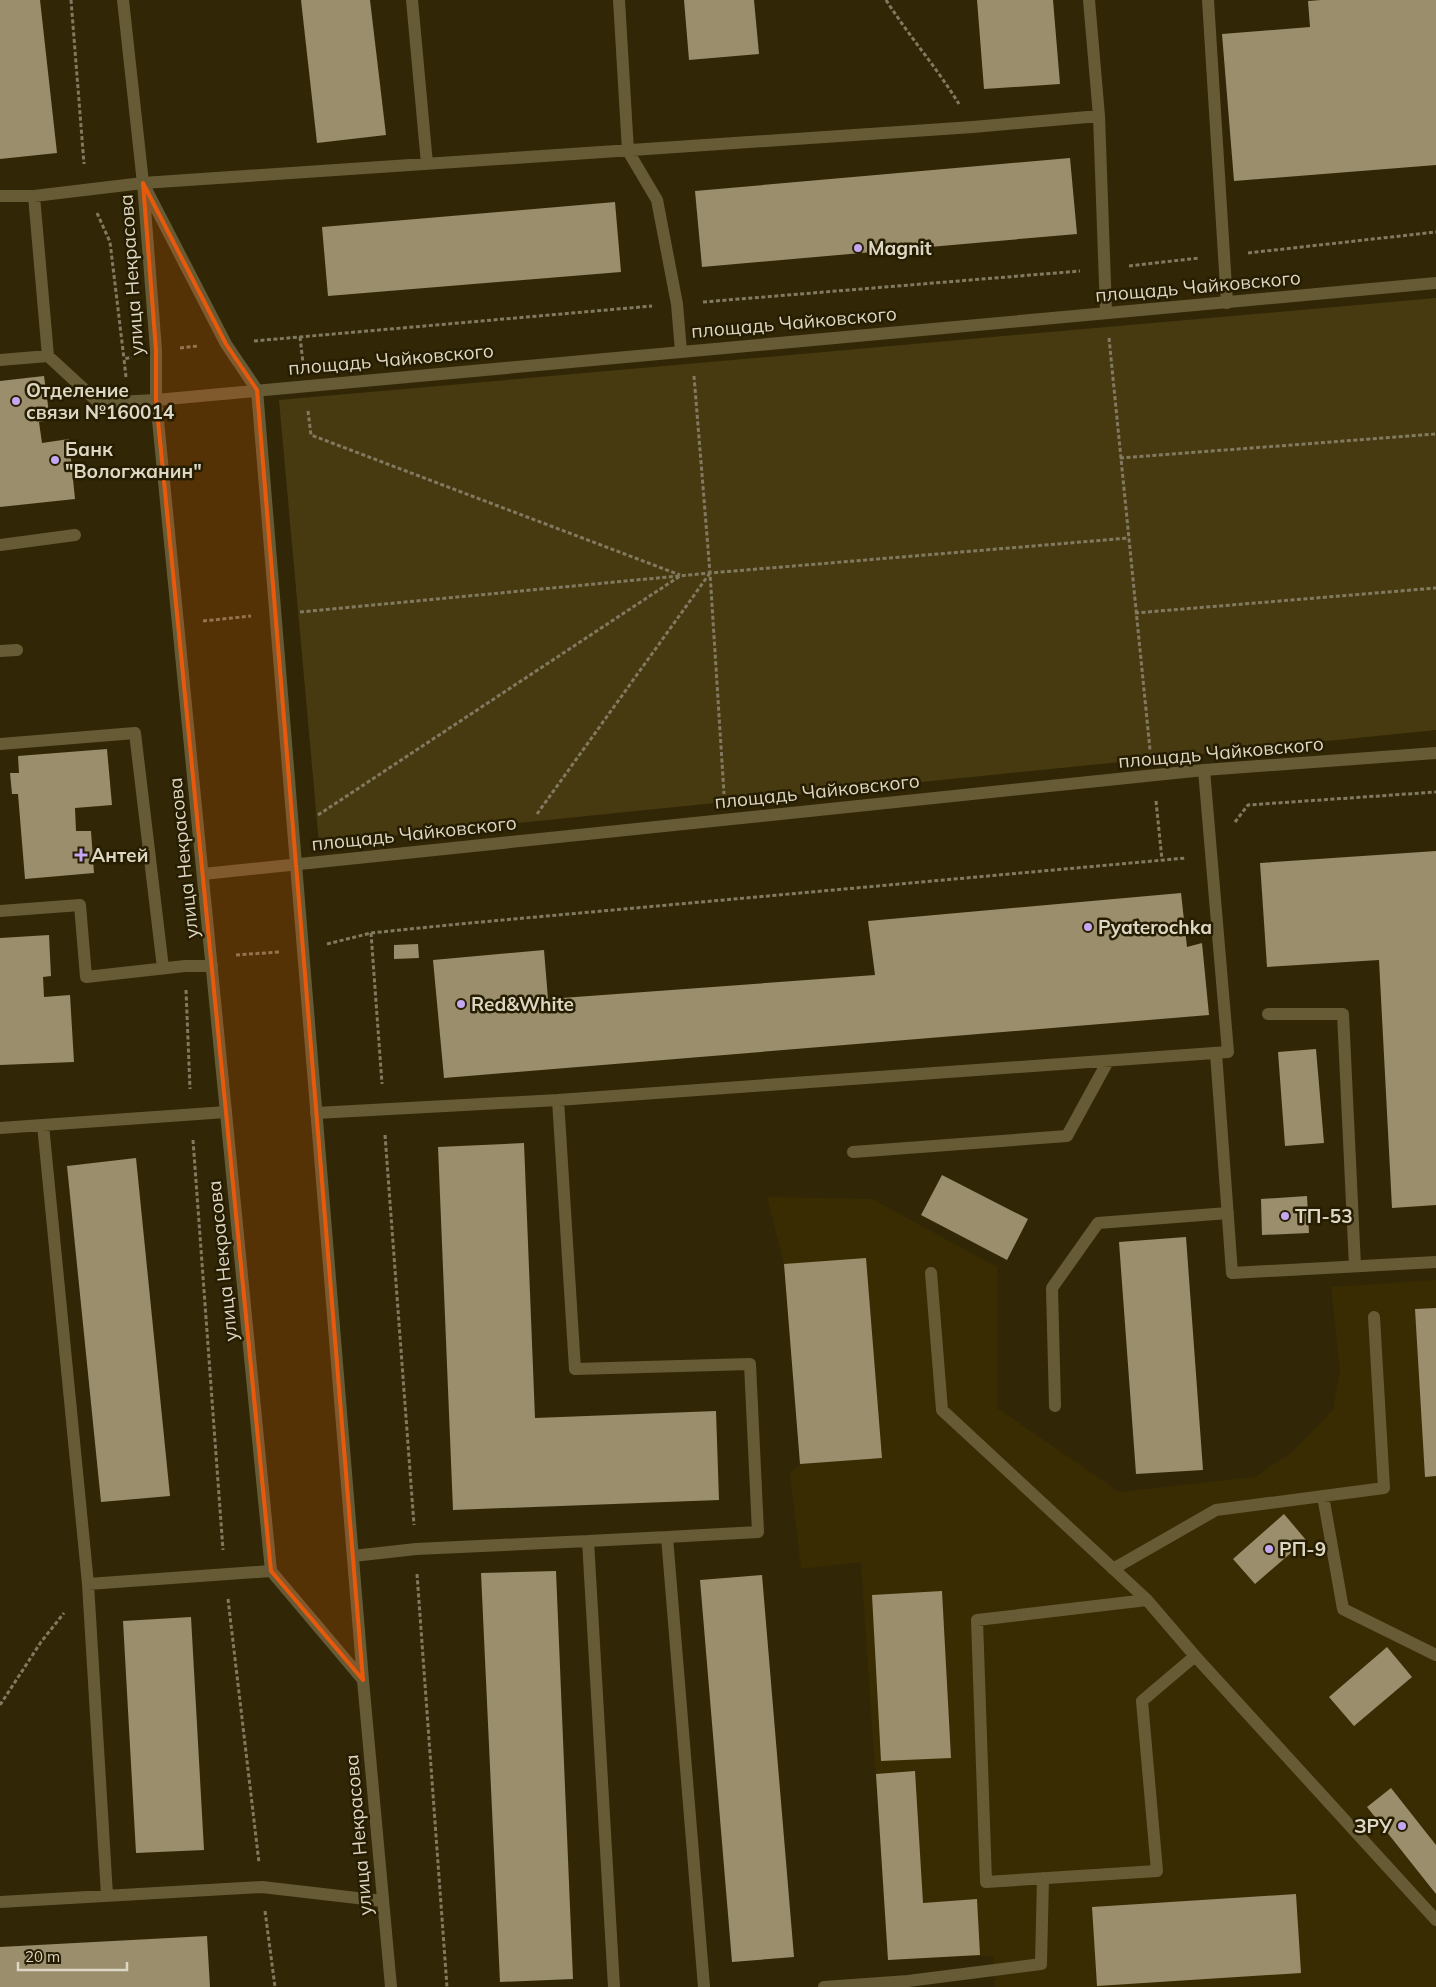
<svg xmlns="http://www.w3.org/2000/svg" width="1436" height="1987" font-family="Mulish,sans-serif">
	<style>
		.built { fill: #392c02 }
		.green { fill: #483a10 }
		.building { fill: #9a8e6c }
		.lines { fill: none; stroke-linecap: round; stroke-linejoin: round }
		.path { stroke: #827a60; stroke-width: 3; stroke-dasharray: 4 2.5; stroke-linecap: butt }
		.lane { stroke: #675b36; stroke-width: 12 }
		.street { stroke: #675b36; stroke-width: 12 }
		.marked { fill: #e8590c; fill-opacity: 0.2; stroke: #e8590c; stroke-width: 4; stroke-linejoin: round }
		.poi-dot { fill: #c3a7f2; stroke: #271d00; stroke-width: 2 }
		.labels { text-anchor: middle; stroke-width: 5; stroke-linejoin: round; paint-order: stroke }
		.poi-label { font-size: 19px; font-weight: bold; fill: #ddd7c5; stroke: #271d00; text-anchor: start }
		.street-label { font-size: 19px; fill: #ddd7c5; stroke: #271d00 }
	</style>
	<rect width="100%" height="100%" fill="#312706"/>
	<path class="built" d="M767 1197 872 1199 997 1267V1408L1119 1492 1255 1477 1292 1452 1333 1410 1340 1370 1331 1287 1436 1280V1987H995L993 1956H947L888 1960 861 1562 801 1569 790 1473 800 1464 784 1264Z"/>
	<path class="green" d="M1436 298V730L319 843 279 400Z"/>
	<path class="building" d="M0 0H40L57 153 0 159Z
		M301 0H370L386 135 317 143Z
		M684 0H754L759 54 689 60Z
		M977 0H1053L1060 84 984 89Z
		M1321 0H1436V165L1234 181 1222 34 1310 27 1308 1Z
		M1070 158 1077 234 702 267 695 191Z
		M615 202 621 272 328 296 322 227Z
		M44 376 50 420 39 422 42 443 69 439 75 499 0 507V381Z
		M107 749 112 805 75 808 76 831H91L94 873 25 879 18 794H12L10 773H19L18 756Z
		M1436 851V1205L1392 1208 1379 960 1267 967 1260 863Z
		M1181 893 1187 947 1202 943 1209 1015 444 1078 433 960 544 950 548 999 875 975 868 921Z
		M49 935 51 976 43 977 44 997 70 995 74 1062 0 1065V938Z
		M418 944 419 958 394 959V945Z
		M1316 1049 1324 1143 1285 1146 1278 1052Z
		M524 1143 535 1418 716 1411 719 1500 453 1510 438 1147Z
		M136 1158 170 1496 101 1502 67 1166Z
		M942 1175 1028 1219 1007 1260 921 1215Z
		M1307 1196 1309 1233 1262 1235 1261 1199Z
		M1186 1237 1203 1470 1136 1474 1119 1242Z
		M866 1258 882 1458 800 1464 784 1264Z
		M1436 1308V1476L1425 1477 1415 1309Z
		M1284 1514 1306 1540 1255 1584 1233 1559Z
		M556 1571 573 1979 500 1982 481 1573Z
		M762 1575 794 1957 732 1962 700 1580Z
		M942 1591 951 1758 881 1761 872 1595Z
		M191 1617 204 1850 136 1853 123 1621Z
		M1387 1647 1412 1677 1354 1726 1329 1697Z
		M915 1771 923 1903 977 1899 980 1955 888 1960 876 1774Z
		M1391 1788 1436 1845V1894L1367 1807Z
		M1296 1894 1301 1973 1097 1986 1092 1907Z
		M207 1936 210 1987H0V1947Z"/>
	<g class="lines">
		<path class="path" d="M71 0 84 164
			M886 0C909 36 937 68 959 104
			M97 213 110 242 124 359
			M1248 253 1436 232
			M1129 266 1199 258
			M703 302 1080 271
			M300 337 303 363
			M1109 338 1150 750
			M254 341 652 306
			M180 348 198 346
			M694 376 710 573 724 794
			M126 377 124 359 132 357
			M308 411 311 435 680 575
			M1120 458 1436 434
			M300 612 710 573 1129 538
			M1135 613 1436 588
			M203 621 251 616
			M1156 801 1162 860
			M537 814 710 573
			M318 815 680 576
			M1235 822 1248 805 1436 792
			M371 933 382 1084
			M327 944 371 933 459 924 1186 858
			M236 955 279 952
			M186 990 190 1089
			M385 1135 414 1525
			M193 1140 223 1550
			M417 1574 447 1987
			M228 1599 259 1863
			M0 1705 41 1642 64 1613
			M265 1911 275 1987"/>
		<path class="lane" d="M412 0 427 164
			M619 0 628 151 657 200 677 304 681 351
			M1089 0 1099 116 1106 312
			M1208 0 1227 303
			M0 196H34L143 183 973 127 1099 116
			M34 196 48 356
			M0 360 48 356 99 403 156 400
			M0 545 75 535
			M0 651 17 650
			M0 744 135 733 163 968
			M0 911 80 905 86 977 185 966H212
			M1268 1014H1343L1355 1266
			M1216 1053 1232 1273 1436 1262
			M316 1113 558 1100
			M43 1125 88 1584 107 1895
			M0 1128 226 1112
			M853 1152 1067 1136 1108 1061
			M931 1273 942 1410 1147 1600 1195 1656 1436 1920
			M1055 1406 1052 1288 1098 1223 1228 1213
			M1323 1496 1343 1609 1436 1655
			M667 1537 758 1532 750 1364 575 1369 558 1100 1228 1052 1204 770
			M588 1541 667 1537 704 1987
			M353 1556 416 1549 588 1541 614 1987
			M1113 1569 1216 1510 1384 1488 1374 1317
			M88 1584 271 1571
			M1147 1600 977 1620 986 1882 1157 1871 1142 1701 1195 1656
			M0 1902 262 1887 383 1901
			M824 1987 908 1981 1041 1964 1043 1878"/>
		<path class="street" d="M123 0 143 183 156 350V400L271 1571 363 1680
			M143 183 226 344 257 390 363 1680 391 1987
			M156 400 1436 283
			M203 874 1204 770 1436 753"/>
	</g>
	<path class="marked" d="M143 183 226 344 257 390 363 1680 271 1571 156 400V350Z"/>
	<g class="poi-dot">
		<circle cx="858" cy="248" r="5"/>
		<circle cx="16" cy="401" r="5"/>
		<circle cx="55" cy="460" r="5"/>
		<path d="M78.5 847.5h5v5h5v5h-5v5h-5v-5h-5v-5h5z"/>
		<circle cx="1088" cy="927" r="5"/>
		<circle cx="461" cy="1004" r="5"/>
		<circle cx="1285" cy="1216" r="5"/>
		<circle cx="1269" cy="1549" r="5"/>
		<circle cx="1402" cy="1826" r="5"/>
	</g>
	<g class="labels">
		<g class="poi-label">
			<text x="868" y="255">Magnit</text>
			<text x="26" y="397">Отделение<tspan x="26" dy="22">связи №160014</tspan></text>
			<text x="65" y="456">Банк<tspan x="65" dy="22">"Вологжанин"</tspan></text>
			<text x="91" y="862">Антей</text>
			<text x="1098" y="934">Pyaterochka</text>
			<text x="471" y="1011">Red&amp;White</text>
			<text x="1295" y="1223">ТП-53</text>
			<text x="1279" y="1556">РП-9</text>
			<text x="1392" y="1833" text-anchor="end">ЗРУ</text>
		</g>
		<g class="street-label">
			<text transform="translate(131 275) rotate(-94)" y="7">улица Некрасова</text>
			<text transform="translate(1198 286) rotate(-5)" y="7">площадь Чайковского</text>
			<text transform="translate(794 322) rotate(-5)" y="7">площадь Чайковского</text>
			<text transform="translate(391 359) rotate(-5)" y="7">площадь Чайковского</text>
			<text transform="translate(1221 752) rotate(-5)" y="7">площадь Чайковского</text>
			<text transform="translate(817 791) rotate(-6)" y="7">площадь Чайковского</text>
			<text transform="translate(414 833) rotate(-6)" y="7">площадь Чайковского</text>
			<text transform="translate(183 858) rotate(-96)" y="7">улица Некрасова</text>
			<text transform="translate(222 1261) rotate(-96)" y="7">улица Некрасова</text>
			<text transform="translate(358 1835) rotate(-95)" y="7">улица Некрасова</text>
		</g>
	</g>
	<path d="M18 1962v8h109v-8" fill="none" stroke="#ddd7c5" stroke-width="2.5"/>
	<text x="25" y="1962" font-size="15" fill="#ddd7c5" stroke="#271d00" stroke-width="4" paint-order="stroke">20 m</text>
</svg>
